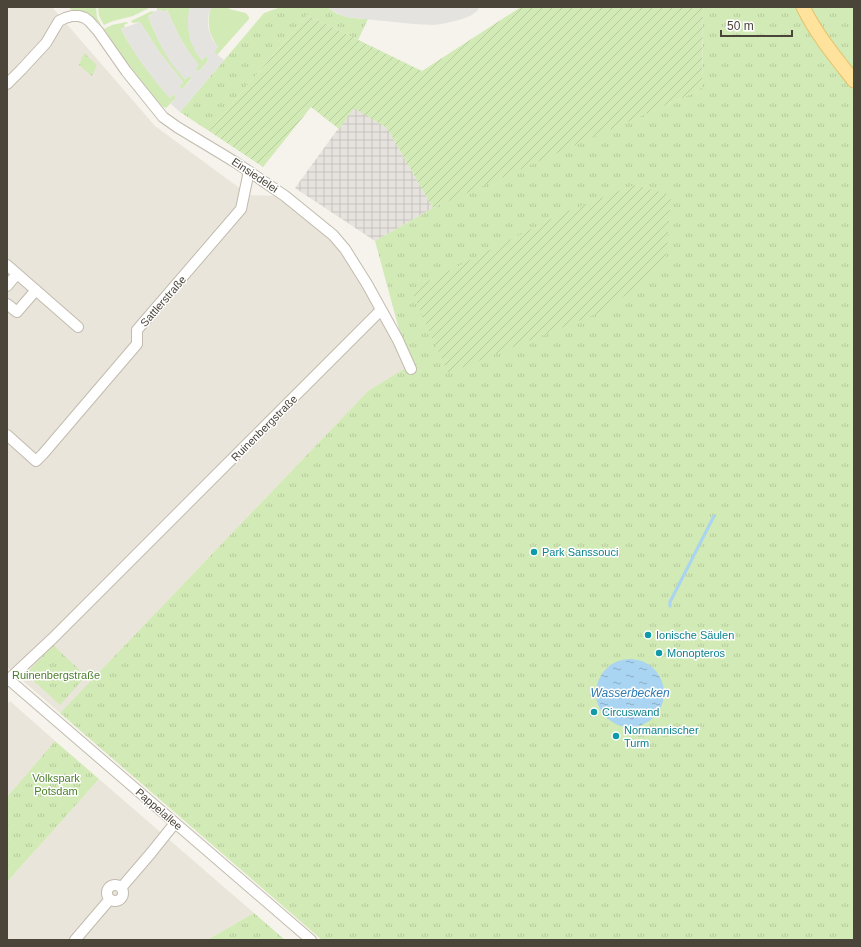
<svg xmlns="http://www.w3.org/2000/svg" width="861" height="947" font-family="Arial,sans-serif">
	<style>
		.residential { fill: #eae5da }
		.industrial { fill: url(#industrial-grid) }
		.grass { fill: #d2eab5 }
		.park { fill: url(#park-tufts) }
		.garden { fill: url(#garden-furrows) }
		.parking { fill: #e5e3e0 }
		.water { fill: url(#water-ripples) }
		.lines { fill: none; stroke-linecap: round; stroke-linejoin: round }
		.stream { stroke: #a9d4f2; stroke-width: 3 }
		.minor-casing { stroke: #c2bbae; stroke-width: 12 }
		.major-casing { stroke: #e6c16a; stroke-width: 15 }
		.minor { stroke: #fff; stroke-width: 10 }
		.major { stroke: #ffe39c; stroke-width: 13 }
		.culture-dot { fill: #0f9aa8; stroke: #fff; stroke-width: 1.5 }
		.labels { text-anchor: middle; stroke-width: 3; stroke-linejoin: round; paint-order: stroke }
		.street-label { font-size: 11px; fill: #4b4439; stroke: #fff }
		.culture-label { font-size: 11px; fill: #0d838f; stroke: #fff; text-anchor: start }
		.park-label { font-size: 11px; fill: #4a7f2a; stroke: #fff }
		.water-label { font-size: 12px; font-style: italic; fill: #2e7ab2; stroke: #fff }
	</style>
	<defs>
		<pattern id="industrial-grid" width="8" height="8" patternUnits="userSpaceOnUse"><rect width="8" height="8" fill="#e6e2dd"/><path d="M0 4h8M4 0v8" fill="none" stroke="#c7c3be"/></pattern>
		<pattern id="park-tufts" width="24" height="20" patternUnits="userSpaceOnUse"><rect width="24" height="20" fill="#d2eab5"/><path d="M3 7l-1-3M5 7V3M7 7l1-3M15 17l-1-3M17 17v-4M19 17l1-3" fill="none" stroke="#b6ca9c"/></pattern>
		<pattern id="garden-furrows" width="10" height="10" patternUnits="userSpaceOnUse"><rect width="10" height="10" fill="#d2eab5"/><path d="M-1 1l2-2M0 10L10 0M9 11l2-2" fill="none" stroke="#b6ca9c"/></pattern>
		<pattern id="water-ripples" width="26" height="14" patternUnits="userSpaceOnUse"><rect width="26" height="14" fill="#a9d4f2"/><path d="M2 4q2-2 4 0t4 0M15 11q2-2 4 0t4 0" fill="none" stroke="#8caec5"/></pattern>
	</defs>
	<rect width="100%" height="100%" fill="#f6f3ec"/>
	<path class="residential" d="M7 7H52L155 126 249 195 285 196 333 235 409 366 368 391 60 713 7 667Z
		M10 701 55 741 7 797V704Z
		M99 779 254 913 207 940H7V882Z"/>
	<path class="industrial" d="M354 107 387 128 433 208 375 241 295 188Z"/>
	<path class="grass" d="M69 7H96L97 18 102 26C98 22 95 18 90 15 82 12 74 15 69 7Z
		M98 7H151L133 16 113 21 104 25 99 16Z
		M158 7H190C186 27 189 44 202 60L205 57H207L208 59 207 62 199 71 195 70 190 54 179 36 167 10 163 12 160 10H157V8Z
		M209 7H225L233 10 246 13 249 17V19L217 55 214 52 218 47C209 35 206 22 211 8Z
		M152 11 154 12 153 14 148 16C157 40 168 60 185 79L189 76 191 77V79L183 88H181L179 87 183 82 160 53 140 22 133 23 131 21Z
		M127 22 128 23 124 25 125 27 121 29C134 54 151 76 170 98L174 94 176 95 175 99 166 108 163 107 148 91 118 50 104 29 112 25Z"/>
	<path class="park" d="M281 7H328C339 18 353 18 368 19L358 40 307 15 209 131 180 112 264 13Z
		M703 7H854V940H322L60 713 368 391 412 364 403 344 375 241 433 208 458 196 702 89Z
		M84 53 97 65 92 76 79 65Z
		M53 645 86 676 60 705 26 674Z
		M55 741 99 779 7 882V797Z
		M254 913 285 940H207Z"/>
	<path class="garden" d="M521 7H703L702 89 433 208 387 128 354 108 339 129 311 107 263 167 209 131 307 15 422 71Z
		M634 185 671 195 666 259 653 276 601 312 448 373 411 290 561 214Z"/>
	<path class="parking" d="M190 7H209L211 8 208 17V27L212 39 218 47 214 52 224 60 180 112 171 104 175 99V95L174 94 170 98 156 82 136 55 121 29 140 22 160 53 183 82 179 87 181 88H183L190 81 191 77 189 76 185 80 171 63 158 40 148 16 152 15 153 12 160 9 162 12 167 10 179 36 186 48 199 65 195 70 198 71H199L207 62 208 59 207 57H205L202 61 196 53 190 40 188 26V16Z
		M330 7H480L476 12 470 16 459 20 447 23 434 25 413 24 345 17 333 11 330 9Z"/>
	<path class="water" d="M596 693a34 34 0 1 1 68 0a34 34 0 1 1-68 0Z"/>
	<g class="lines">
		<path class="stream" d="M670 606V602L714 516"/>
		<g class="minor-casing">
			<path id="minor" d="M7 84 21 70 46 43 59 21 65 18 72 16H79L85 18 89 21 98 31 126 71 163 117 177 127 235 162 285 196 333 235 345 249 367 284 398 340 411 369
				M7 265 78 327
				M7 286 17 274
				M7 304 17 312 36 290
				M7 435 36 461 43 454 137 344V330L241 209 249 171
				M7 678C108 766 210 852 311 940
				M7 681 53 638 381 310
				M107 893a8 8 0 1 1 16 0a8 8 0 1 1-16 0Z
				M121 888 151 853 175 823
				M75 940 110 899"/>
		</g>
		<g class="major-casing">
			<path id="major" d="M803 7C816 34 836 58 854 81"/>
		</g>
		<use href="#minor" class="minor"/>
		<use href="#major" class="major"/>
	</g>
	<g class="culture-dot">
		<circle cx="534" cy="552" r="4"/>
		<circle cx="648" cy="635" r="4"/>
		<circle cx="659" cy="653" r="4"/>
		<circle cx="594" cy="712" r="4"/>
		<circle cx="616" cy="736" r="4"/>
	</g>
	<g class="labels">
		<g class="street-label">
			<text transform="translate(255 175) rotate(34)" y="4">Einsiedelei</text>
			<text transform="translate(163 301) rotate(-49)" y="4">Sattlerstraße</text>
			<text transform="translate(264 428) rotate(-45)" y="4">Ruinenbergstraße</text>
			<text transform="translate(159 809) rotate(41)" y="4">Pappelallee</text>
		</g>
		<g class="culture-label">
			<text x="542" y="556">Park Sanssouci</text>
			<text x="656" y="639">Ionische Säulen</text>
			<text x="667" y="657">Monopteros</text>
			<text x="602" y="716">Circuswand</text>
			<text x="624" y="734">Normannischer<tspan x="624" dy="13">Turm</tspan></text>
		</g>
		<g class="park-label">
			<text x="56" y="679">Ruinenbergstraße</text>
			<text x="56" y="782">Volkspark<tspan x="56" dy="13">Potsdam</tspan></text>
		</g>
		<g class="water-label">
			<text x="630" y="697">Wasserbecken</text>
		</g>
	</g>
	<rect width="861" height="947" fill="none" stroke="#4b4439" stroke-width="16"/>
	<path d="M721 30v6h71v-6" fill="none" stroke="#4b4439" stroke-width="2"/>
	<text x="727" y="30" font-size="12" fill="#4b4439" stroke="#ffffff" stroke-width="3" paint-order="stroke">50 m</text>
</svg>
